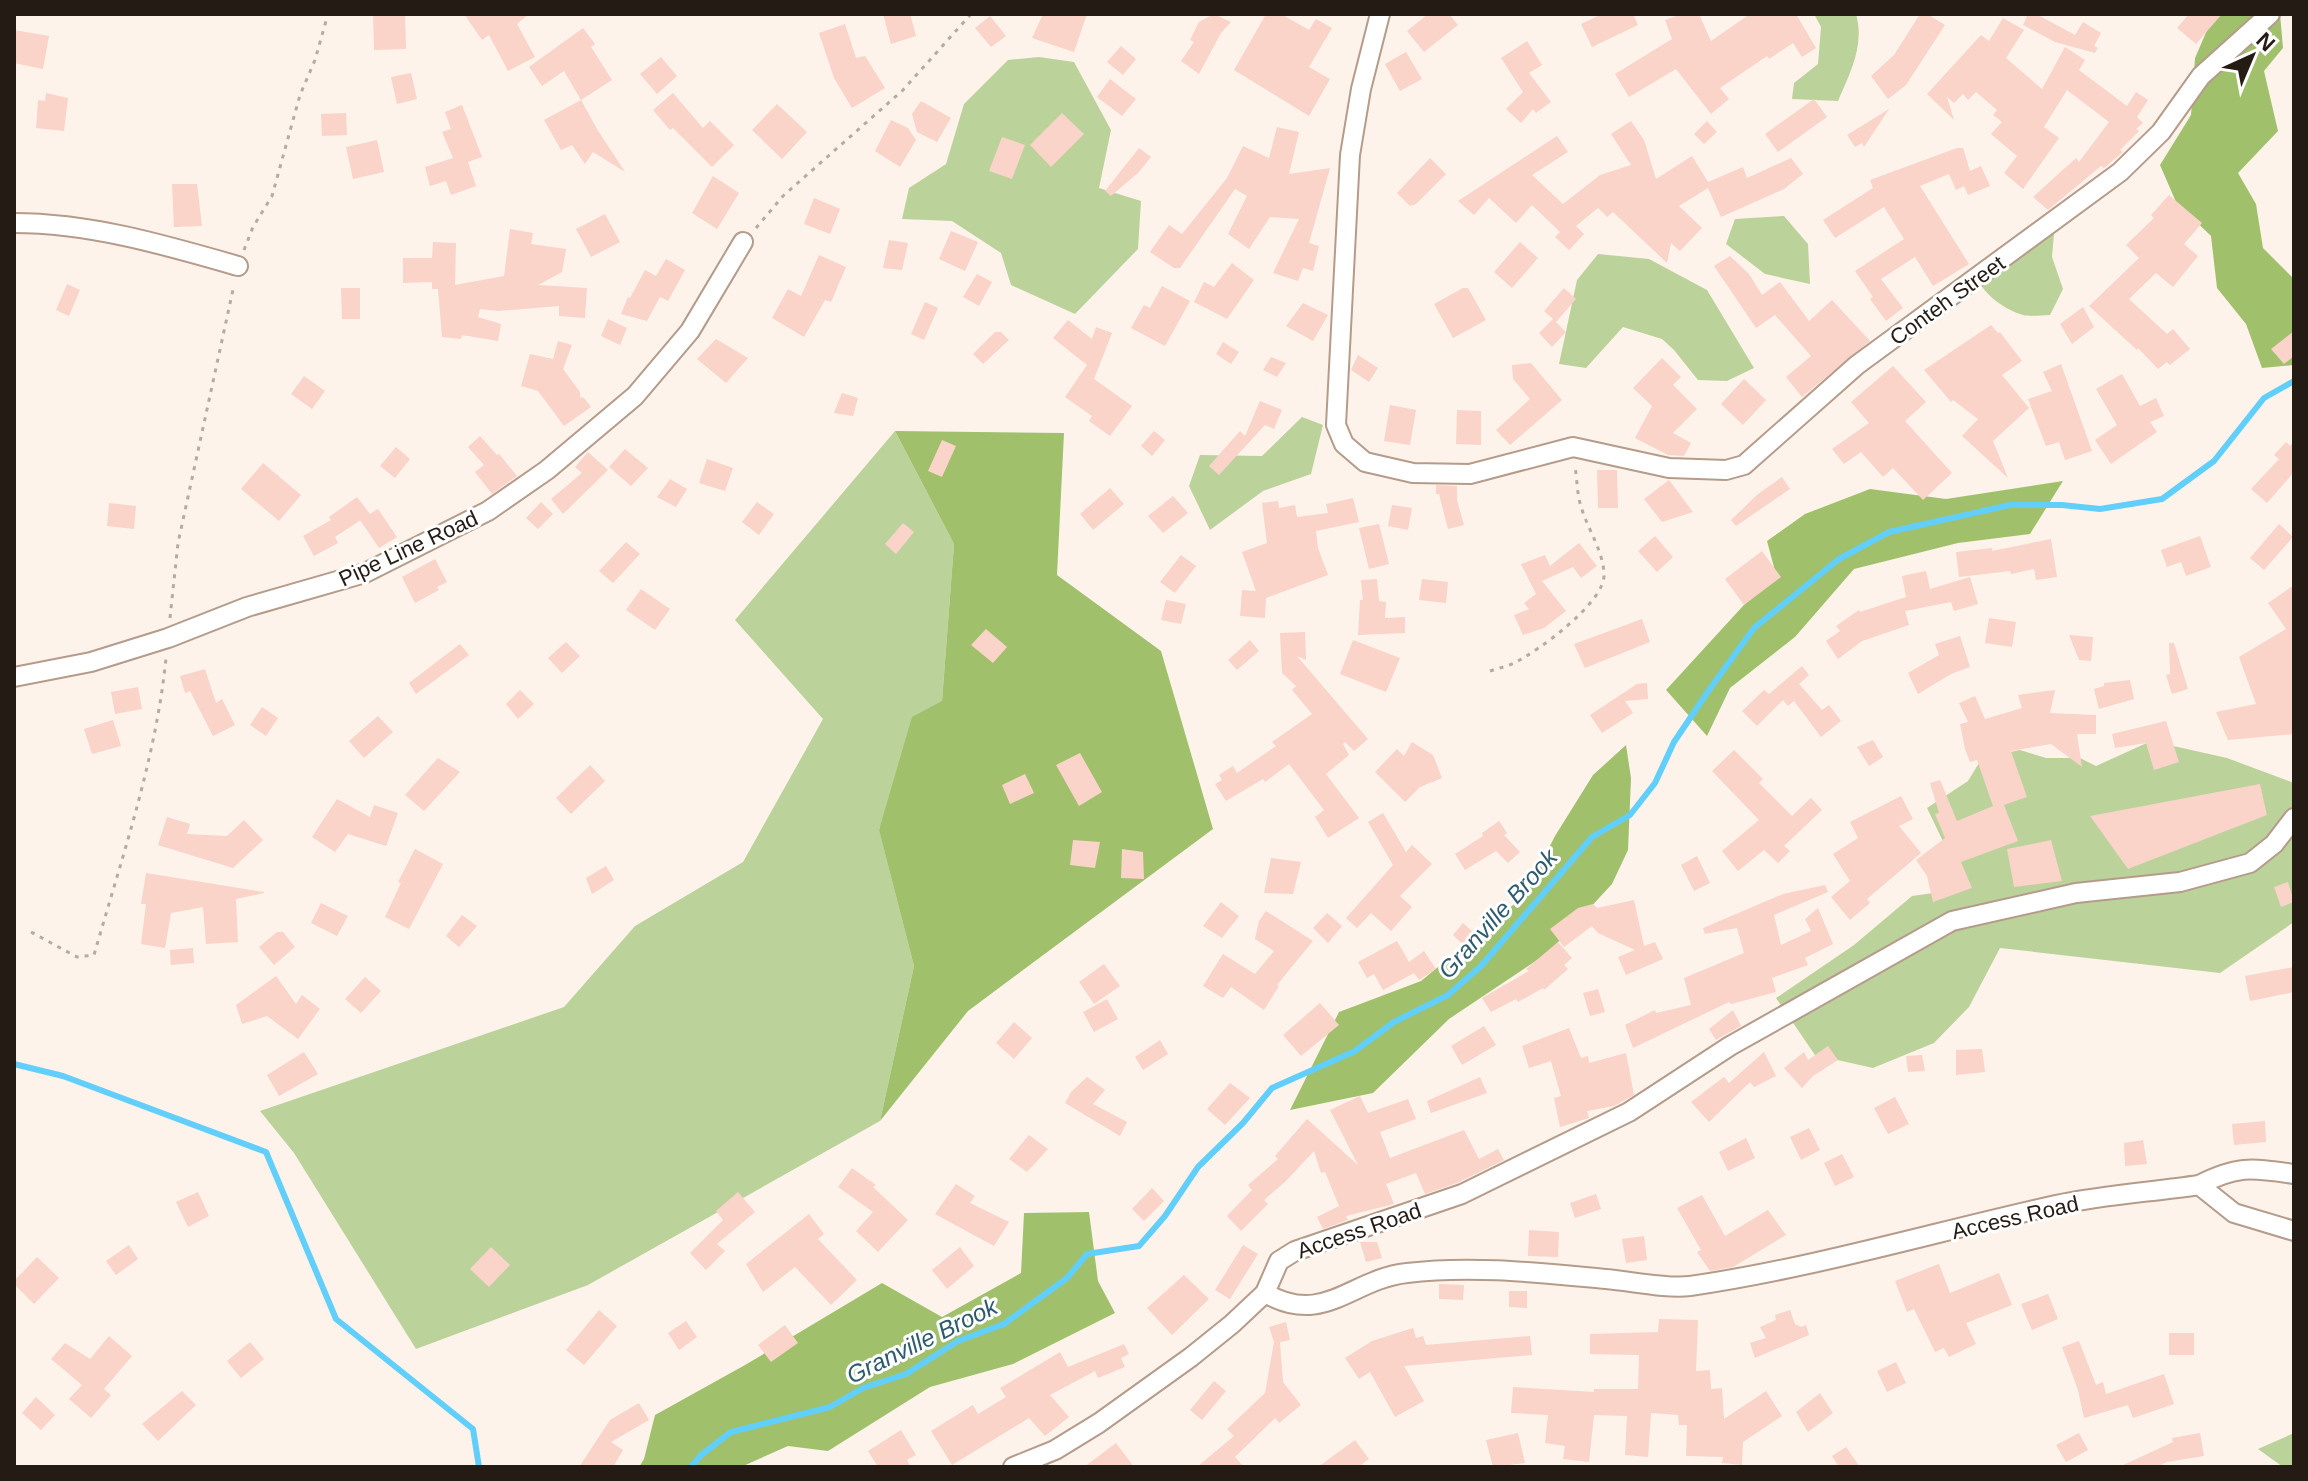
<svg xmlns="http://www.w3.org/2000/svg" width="2308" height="1481" font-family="Helvetica,sans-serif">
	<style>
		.green { fill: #bbd29b }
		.forest { fill: #a0c06c }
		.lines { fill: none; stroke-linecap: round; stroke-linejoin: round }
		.stream { stroke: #62cffa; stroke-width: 6 }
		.building { fill: #fad3c9 }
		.minor-casing { stroke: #b59b8a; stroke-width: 22 }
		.path { stroke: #b6aba4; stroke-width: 3; stroke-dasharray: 4 6; stroke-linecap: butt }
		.minor { stroke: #fff; stroke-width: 18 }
		.labels { text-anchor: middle; stroke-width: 6; stroke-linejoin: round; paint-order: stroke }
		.street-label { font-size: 22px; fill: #241b14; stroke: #fff }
		.water-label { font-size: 24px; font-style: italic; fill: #2d5b6d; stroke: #fff }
	</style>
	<rect width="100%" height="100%" fill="#fef3eb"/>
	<path class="green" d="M1814 14H1856C1865 45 1850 73 1838 101L1792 99 1794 83 1818 64 1821 27Z
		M1039 57 1074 62 1111 130 1099 188 1141 201 1138 249 1075 314 1011 285 1001 253 952 221 902 219 909 188 946 164 964 104 1008 60Z
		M1784 216 1808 244 1810 284 1765 274 1726 244 1735 219Z
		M2055 222 2052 257 2063 289 2050 315C2042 315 2031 317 2023 315 2006 310 1983 295 1978 278Z
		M1598 254 1649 259 1707 290 1754 368 1727 381 1698 380 1674 350 1662 339 1623 327 1586 368 1559 364 1577 280Z
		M1302 417 1323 425 1311 474 1263 491 1210 530 1189 486 1200 455 1262 456Z
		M895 431 954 544 942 701 879 829 914 966 880 1121 588 1285 416 1349 294 1153 260 1111 564 1007 635 926 743 862 823 719 735 620Z
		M2151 741 2227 758 2294 783V922L2220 973 2000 948 1969 1007 1934 1043 1873 1068 1815 1055 1776 998 1854 945 1912 896 1962 889 1951 858 1927 808 1968 781 1982 758 2020 750 2046 758H2080L2096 766Z
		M2294 1433V1467H2283L2258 1449Z"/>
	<path class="forest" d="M2214 14H2280L2283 48 2264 71 2278 131 2238 173 2256 204 2263 248 2294 279V365L2262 368 2246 324 2217 288 2211 236 2176 202 2160 165 2191 115 2195 58Z
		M895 431 1064 433 1057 575 1161 651 1213 829 968 1011 880 1121 914 966 879 830 912 717 942 701 954 544Z
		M2063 481 2030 534 1958 543 1854 569 1795 637 1730 688 1707 736 1666 690 1775 571 1767 541 1805 514 1870 489 1946 499Z
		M1626 745 1631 778 1628 850 1612 884 1549 952 1449 1019 1373 1093 1290 1110 1339 1012 1421 981 1524 896 1555 836 1593 775Z
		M1089 1212 1098 1281 1115 1313 1013 1364 930 1387 828 1451 788 1446 741 1467H639L644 1459 655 1415 745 1365 882 1283 942 1317 1021 1273 1024 1213Z"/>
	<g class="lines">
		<path class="stream" d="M14 1064 63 1076 266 1152 336 1319 473 1429 479 1467
			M691 1467 701 1455 731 1432 830 1407 863 1388 906 1374 958 1341 1004 1324 1067 1278 1087 1254 1139 1246 1165 1216 1198 1167 1243 1123 1272 1088 1355 1051 1394 1022 1448 995 1481 966 1592 837 1630 815 1655 783 1674 742 1709 690 1754 628 1839 559 1889 532 2010 505H2062L2100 509 2162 499 2214 461 2264 398 2294 381"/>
	</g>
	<path class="building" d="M373 14H405L406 49 374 50Z
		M464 14H529L517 24 535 57 508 71 489 35 482 40Z
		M883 14H910L916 36 891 44Z
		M1043 14H1087L1074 52 1032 38Z
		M1214 14 1231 22 1221 33 1199 74 1181 61 1194 42 1190 40 1199 22Z
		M1266 14H1281L1309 30 1316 19 1332 28 1309 67 1330 79 1309 116 1234 70Z
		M1428 14H1449L1458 25 1424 52 1407 31Z
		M1602 14H1633L1638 25 1592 47 1581 24Z
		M1682 14H1699L1711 41 1750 14H1796L1816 48 1802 57 1793 43 1769 59 1767 56 1720 88 1729 99 1711 114 1676 69 1629 97 1615 74 1672 39 1665 20Z
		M1920 14H1927L1945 25 1906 85 1888 99 1871 76 1894 55Z
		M2028 14H2036L2075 35 2083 22 2101 33 2094 46 2098 48 2095 53 2055 42 2023 25Z
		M2189 14H2222L2196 44 2177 28Z
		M990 16 1006 36 991 47 975 28Z
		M2003 18 2024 30 2006 58 2042 89 2065 47 2085 60 2079 70 2127 106 2136 92 2148 100 2137 117 2143 123 2136 129 2139 131 2120 150 2123 152 2104 168 2101 166 2048 210 2033 197 2076 158 2079 162 2109 122 2067 90 2044 127 2059 138 2023 189 2004 173 2017 156 1991 134 2002 122 1993 115 1997 110 1976 92 1968 100 1963 94 1954 103 1947 97 1954 120 1927 94 1981 35 1989 41Z
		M845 24 856 58 865 56 885 88 852 108 834 78 819 33Z
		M583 28 595 44 591 47 612 80 581 100 564 71 542 86 529 67Z
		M14 30 49 36 43 69 14 63Z
		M1527 41 1542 65 1529 73 1551 102 1536 113 1533 109 1521 123 1506 109 1523 92 1501 58Z
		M1121 46 1136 59 1123 75 1107 62Z
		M1406 52 1422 79 1400 91 1385 64Z
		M661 57 677 76 657 94 640 74Z
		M411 73 417 99 397 104 391 77Z
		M1110 79 1136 99 1122 116 1097 97Z
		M46 93 68 98 64 131 36 128 38 100 45 101Z
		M673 93 703 128 710 121 734 145 712 167 673 128 670 130 653 110Z
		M1814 99 1827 117 1778 152 1765 134Z
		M581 100 597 129 625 172 593 152 585 164 572 145 561 150 544 120Z
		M921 101 951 118 937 142 917 132 912 114Z
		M777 104 807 132 782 159 752 130Z
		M462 105 482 157 468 162 476 186 451 195 446 181 430 186 425 167 453 158 442 132 451 129 445 112Z
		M1889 109 1864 147 1862 143 1855 147 1847 135Z
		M346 113 347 135 322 136 321 114Z
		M1062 113 1084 134 1051 167 1030 145Z
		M891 120 908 128 916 140 900 167 875 151Z
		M1631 121 1644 140 1656 179 1692 156 1708 182 1743 167 1747 178 1791 158 1803 174 1784 189 1721 217 1708 188 1679 206 1702 228 1680 251 1671 243 1667 263 1613 212 1607 217 1598 208 1576 226 1584 234 1569 250 1555 237 1560 232 1532 205 1516 223 1489 198 1474 215 1458 201 1557 136 1568 152 1532 175 1563 204 1600 175 1631 165 1611 134Z
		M1707 121 1717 132 1704 144 1694 134Z
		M1277 127 1299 132 1289 174 1330 168 1309 243 1319 246 1313 271 1303 268 1298 281 1273 273 1299 219 1270 217 1249 249 1228 234 1247 196 1235 189 1180 268H1174L1150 252 1169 225 1182 234 1227 178 1243 146 1269 158Z
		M1002 137 1025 145 1012 179 989 171Z
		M377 140 384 172 353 179 346 147Z
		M1139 148 1151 157 1139 172 1111 196 1105 191Z
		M1957 148H1963L1970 171 1981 166 1990 186 1968 195 1964 186 1956 190 1949 174 1920 186 1969 264 1933 286 1915 257 1881 279 1903 308 1886 321 1870 299 1873 297 1855 271 1904 239 1884 207 1835 238 1823 220 1873 188 1870 180Z
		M1430 158 1446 174 1416 204 1410 206 1397 193Z
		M713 176 739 193 717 229 692 213Z
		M172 184H197L202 226 174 227Z
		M2169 195 2202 223 2184 244 2198 256 2173 287 2156 273 2129 299 2167 334 2173 329 2190 349 2170 365 2167 362 2158 369 2138 348 2137 350 2089 306 2139 258 2126 245 2154 218 2151 215Z
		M814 198 840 209 830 234 804 224Z
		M605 214 620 242 591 257 576 229Z
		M510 229 533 233 531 244 566 249 562 272 538 285 587 288 585 318 559 316V306L498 311 480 309 478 317 501 324 498 341 462 335 461 339 442 337 438 289H432V282L403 283V258H432L433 242 456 243 455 285 504 276Z
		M951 231 978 242 965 271 939 259Z
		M889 240 908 243 902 270 883 268Z
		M1520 242 1538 258 1512 288 1494 272Z
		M819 255 846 267 831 302 825 300 804 337 772 318 788 289 801 296Z
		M1730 256 1749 274 1762 295 1780 282 1809 321 1832 300 1870 341 1802 397 1786 377 1811 356 1775 315 1756 328 1714 266Z
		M666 259 685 270 668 301 660 297 647 321 621 314 628 297 630 298 645 270 656 276Z
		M1232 263 1254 280 1227 319 1194 302 1204 282 1214 287Z
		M977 274 992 282 979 306 963 297Z
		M67 284 80 290 69 316 56 310Z
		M1162 286 1190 301 1165 346 1131 328 1144 305 1150 308Z
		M341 288H360V319H342Z
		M1463 288H1468L1486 320 1453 338 1434 304Z
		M1564 288 1576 299 1556 322 1566 332 1552 347 1539 333 1553 319 1544 311Z
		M925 302 938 308 924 340 911 334Z
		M1303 303 1328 315 1313 341 1286 326Z
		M2083 307 2094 327 2072 344 2060 324Z
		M608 319 627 328 620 345 601 336Z
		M1068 320 1092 339 1096 327 1112 333 1094 379 1132 406 1110 436 1089 421 1092 416 1065 397 1087 365 1053 338Z
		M1991 325 1998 333 2000 332 2022 361 2002 375 2029 408 1993 441 2008 478 1962 436 1978 419 1953 400 1951 402 1924 370Z
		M2294 331V356L2284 364 2271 349Z
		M995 332H1001L1009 340 983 364 973 354Z
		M716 339 748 358 726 383 697 359Z
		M558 341 572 345 563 369 580 392V397L584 398 591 407 564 426 538 391 521 386 530 354 553 359Z
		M1223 342 1239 352 1231 364 1216 354Z
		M1358 355 1378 368 1369 382 1351 370Z
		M1271 357 1286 363 1277 377 1263 370Z
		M1662 358 1681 377 1673 385 1697 409 1673 433 1691 443 1684 456 1668 455 1635 438 1652 406 1633 388Z
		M1531 363 1562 400 1510 445 1496 430 1530 399 1513 379 1512 365Z
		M2061 364 2092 451 2065 460 2059 442 2046 446 2028 399 2052 391 2043 372Z
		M1893 366 1926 402 1905 421 1952 473 1923 500 1893 468 1883 477 1861 452 1844 464 1832 449 1869 423 1851 402Z
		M2122 374 2140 406 2156 398 2164 416 2150 422 2157 432 2111 464 2095 440 2117 425 2096 389Z
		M304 376 325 391 312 409 291 394Z
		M1744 379 1766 400 1743 425 1721 404Z
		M842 393 858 398 853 416 834 413Z
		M1260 401 1282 410 1274 429 1265 425 1219 475 1209 466 1240 431 1245 436Z
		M1390 405 1416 410 1410 445 1384 441Z
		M1457 410 1481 411V445L1456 444Z
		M1154 431 1165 440 1152 456 1141 446Z
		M480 436 497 455 499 454 517 476 492 494 475 472 484 465 468 447Z
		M942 440 956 446 942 477 928 471Z
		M2286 442 2290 446 2294 442V472L2267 503 2251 489 2279 459 2274 455Z
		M396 447 410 459 395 478 380 466Z
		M625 449 648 468 631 486 609 467Z
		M588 452 608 470 563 514 551 499 582 473 575 467Z
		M707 459 733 468 725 491 699 483Z
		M263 463 301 495 279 521 241 489Z
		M1597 470H1617L1618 508H1598Z
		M1782 477 1790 489 1736 526 1731 520 1758 494Z
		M670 479 687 489 676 507 657 497Z
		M1669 480 1693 512 1662 522 1644 499Z
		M1436 485 1457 486V500L1464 525 1448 529 1439 494H1436Z
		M1110 488 1124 504 1093 530 1080 514Z
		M1173 496 1188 513 1163 533 1148 516Z
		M357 497 370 514 335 537 338 543 314 556 303 536 331 520 329 517Z
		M1353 498 1359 522 1316 531 1318 548 1328 575 1266 598 1265 618 1240 616 1242 590 1256 591 1242 552 1267 543 1262 503 1278 501 1279 508 1295 505 1297 517 1328 513 1326 504Z
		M541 502 553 514 538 529 526 518Z
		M757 502 774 514 759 535 742 522Z
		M109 503 136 506 134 529 107 526Z
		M1392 505 1412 508 1408 530 1388 526Z
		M378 509 397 537 379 548 360 520Z
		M903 523 914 532 896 554 885 544Z
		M1379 524 1389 564 1369 569 1359 528Z
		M2279 524 2293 537 2264 570 2250 558Z
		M1655 536 1673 557 1657 572 1638 551Z
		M2200 536 2211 567 2186 576 2181 562 2167 567 2161 550Z
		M2051 539 2057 577 2036 580 2034 569 2011 574 2010 571 1959 577 1956 552 1992 548V551Z
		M626 542 640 554 613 583 599 571Z
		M1579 543 1597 566 1581 578 1573 567 1542 581 1566 611 1544 628 1523 635 1514 615 1529 609 1524 603 1536 594 1521 564 1545 555 1550 566Z
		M1762 551 1781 577 1744 605 1725 579Z
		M1181 555 1196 566 1175 593 1160 582Z
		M435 559 447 582 437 587 439 590 415 603 402 577Z
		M1926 571 1930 589 1970 577 1978 604 1954 611 1951 602 1905 611 1909 625 1862 641 1838 659 1826 641 1840 631 1836 626 1859 610 1860 612 1906 597 1902 576Z
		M1377 579 1379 601 1386 602 1385 618 1405 617V633L1358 635 1360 600H1363L1361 580Z
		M1422 579 1448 582 1446 603 1419 600Z
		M2294 585V734L2228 740 2216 712 2256 704 2239 657 2286 629 2268 603Z
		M641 589 670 609 655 630 626 610Z
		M1166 600 1186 604 1181 624 1161 620Z
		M1989 618 2016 622 2012 647 1985 643Z
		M1642 619 1650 642 1585 668 1574 644Z
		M986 629 1007 647 993 663 971 645Z
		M1305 632 1306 660 1297 656 1368 739 1354 751 1345 742 1343 744 1349 755 1326 774 1359 818 1328 838 1315 817 1324 810 1289 764 1265 782 1263 779 1226 801 1215 784 1222 780 1219 775 1233 766 1237 773 1276 746 1272 742 1312 714 1292 690 1296 686 1282 673 1280 633Z
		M2069 635 2093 637 2091 661 2079 660Z
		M1960 636 1970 667 1951 674 1918 694 1908 673 1939 655 1935 644Z
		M1250 640 1259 651 1237 670 1228 660Z
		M1353 640 1400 658 1386 692 1340 674Z
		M566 642 580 656 562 673 548 658Z
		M2169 643H2174L2188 689 2172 694 2166 675 2170 674Z
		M460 644 469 655 416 694 409 683Z
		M1802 666 1809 675 1799 684 1822 710 1829 705 1841 721 1821 737 1794 701 1788 706 1783 700 1757 726 1742 711 1764 690 1769 694Z
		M205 669 216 703 222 699 235 725 213 736 190 691 185 693 180 676Z
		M2130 680 2134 699 2099 709 2094 689 2104 686V683Z
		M1647 683 1648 699 1625 701 1633 713 1602 733 1590 715 1637 684Z
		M138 687 142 709 115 714 111 692Z
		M520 690 534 704 518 719 506 704Z
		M2055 690 2050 713 2096 715V734H2077L2082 767 2051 744 2011 751 2027 797 2004 805 2018 841 1961 862 1972 888 1933 902 1927 876 1916 860 1945 838 1935 814 1939 813 1930 783 1940 780 1957 821 1993 806 1977 760 1970 762 1965 749 1960 724 1968 722 1959 703 1975 696 1985 719 2022 708 2018 695Z
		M262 707 278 718 266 736 250 725Z
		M378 716 393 732 364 758 349 741Z
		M113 720 121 746 92 754 84 729Z
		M2166 721 2179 762 2154 770 2146 743 2115 748 2112 734Z
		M1873 740 1883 757 1869 766 1857 747Z
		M1412 742 1433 755 1442 778 1420 787 1405 802 1375 772 1397 749 1404 756Z
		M1734 750 1763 779 1759 783 1792 816 1811 798 1822 810 1784 846 1790 851 1778 863 1764 850 1738 871 1722 851 1759 820 1712 771Z
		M1080 753 1102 792 1079 806 1056 765Z
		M438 758 460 772 424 811 405 795Z
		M590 765 605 781 571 814 556 798Z
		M1025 774 1034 793 1010 804 1002 785Z
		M2260 784 2267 815 2128 869 2090 816Z
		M1901 796 1913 819 1899 826 1921 853 1867 899 1870 903 1850 920 1831 897 1850 881 1833 854 1858 838 1850 822Z
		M337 799 370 817 374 805 398 813 386 846 348 834 335 852 312 837Z
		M1383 813 1406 852 1412 845 1432 864 1400 896 1412 907 1391 931 1371 913 1357 928 1346 918 1393 865 1368 822Z
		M167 817 190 824 187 834 227 836 244 820 263 840 233 868 158 845Z
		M1499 821 1507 833 1504 835 1520 852 1508 863 1496 851 1465 870 1455 854 1483 836 1482 833Z
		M1073 840 1100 842 1095 868 1070 865Z
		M2051 840 2062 881 2014 887 2007 849Z
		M415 849 443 864 409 929 385 917 401 883 398 882Z
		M1122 849 1143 852 1144 879 1121 878Z
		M1697 856 1710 883 1694 891 1681 865Z
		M1271 858 1301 862 1293 894 1264 893Z
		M606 866 614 880 592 894 586 878Z
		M146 873 264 892V893L236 899 238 942 206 944 203 907 171 913 165 948 141 944 146 904H141Z
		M2288 882 2294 902 2281 907 2274 887Z
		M1825 885 1828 892 1774 915 1781 945 1811 931 1805 919 1818 908 1833 944 1805 958 1808 965 1772 978 1776 992 1731 1004 1729 1002 1633 1048 1625 1025 1655 1010 1656 1013 1691 1005 1684 978 1744 953 1737 928 1705 934 1703 928 1783 894Z
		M1634 900 1644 946 1655 942 1663 959 1626 975 1618 957 1635 950 1598 933 1592 926 1564 947 1550 929 1578 908 1593 904 1597 908Z
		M1221 902 1239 916 1222 938 1203 926Z
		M321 903 348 916 337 936 311 923Z
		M1266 911 1313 941 1277 985 1279 986 1264 1010 1231 987 1223 998 1203 986 1223 954 1255 974 1274 951 1255 939 1259 921Z
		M1327 913 1342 926 1328 943 1313 928Z
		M462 915 477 926 459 947 446 936Z
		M1463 923 1482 940 1471 952 1453 935Z
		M277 932H283L295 947 274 965 259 947Z
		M1397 941 1409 962 1424 951 1436 969 1419 980 1414 973 1383 990 1374 974 1367 978 1358 962Z
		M1558 942 1572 958 1564 965 1568 969 1544 990 1543 988 1518 1002 1516 999 1491 1012 1482 998 1529 971 1526 969Z
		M193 948 194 963 171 965 170 950Z
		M1104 964 1120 986 1094 1004 1079 982Z
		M2294 967V992L2250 1001 2245 976Z
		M276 976 296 1004 302 995 320 1009 298 1039 267 1016 242 1024 236 1005Z
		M365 977 381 991 361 1013 345 999Z
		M1598 989 1605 1012 1590 1016 1583 993Z
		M1107 999 1118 1019 1094 1032 1083 1012Z
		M1320 1003 1339 1025 1301 1056 1283 1035Z
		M1733 1010 1741 1026 1716 1040 1709 1029Z
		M1014 1022 1032 1038 1014 1059 996 1043Z
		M1484 1026 1496 1045 1462 1065 1451 1046Z
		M1569 1028 1581 1058 1588 1056 1589 1063 1626 1053 1634 1095 1614 1106 1587 1111 1589 1118 1560 1127 1554 1098 1561 1096 1551 1061 1529 1068 1522 1046Z
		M1160 1040 1168 1054 1143 1070 1135 1057Z
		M1828 1046 1838 1060 1813 1076 1802 1088 1784 1068 1804 1052 1808 1060Z
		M1982 1049 1985 1072 1956 1075V1050Z
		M304 1052 318 1074 279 1096 267 1075Z
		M1764 1052 1776 1076 1754 1087 1750 1082 1709 1122 1691 1102 1724 1077 1729 1083Z
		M1922 1055 1925 1071 1908 1072 1906 1056Z
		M1087 1077 1105 1090 1093 1104 1127 1122 1120 1136 1065 1103 1071 1092Z
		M1480 1077 1487 1093 1431 1113 1427 1101Z
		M1230 1083 1250 1098 1225 1125 1207 1109Z
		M1360 1096 1368 1113 1408 1099 1416 1119 1380 1132 1390 1158 1464 1130 1479 1159 1498 1149 1504 1160 1457 1183 1425 1194 1416 1173 1386 1184 1394 1204 1346 1216 1348 1220 1323 1229 1317 1217 1339 1206 1325 1172 1321 1173 1314 1151 1286 1181 1264 1200 1268 1204 1241 1231 1227 1216 1252 1190 1248 1185 1278 1159 1275 1156 1307 1119 1358 1165 1330 1110Z
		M1895 1097 1909 1124 1888 1134 1874 1108Z
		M2265 1121 2266 1142 2234 1145 2232 1124Z
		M1809 1128 1820 1150 1801 1160 1790 1137Z
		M1029 1135 1048 1149 1027 1172 1009 1159Z
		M1746 1138 1755 1158 1728 1171 1719 1152Z
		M2143 1140 2147 1164 2125 1166 2124 1143Z
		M1842 1154 1854 1177 1835 1186 1824 1163Z
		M852 1168 876 1185 873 1187 908 1220 878 1252 856 1231 873 1212 838 1187Z
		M956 1184 975 1196 970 1203 1009 1222 994 1246 935 1214Z
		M1152 1188 1164 1201 1144 1221 1132 1209Z
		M198 1192 209 1216 188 1227 176 1202Z
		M738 1192 755 1212 717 1244 725 1251 706 1270 690 1253 723 1220 716 1211Z
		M1596 1194 1601 1209 1575 1218 1570 1203Z
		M1702 1195 1725 1236 1768 1210 1786 1235 1733 1267 1710 1271 1697 1252 1701 1250 1677 1208Z
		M809 1214 824 1234 818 1239 857 1280 831 1305 795 1267 763 1292 746 1264Z
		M1529 1230 1559 1232 1558 1257 1528 1256Z
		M1644 1236 1647 1260 1626 1263 1622 1239Z
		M1360 1242H1377L1382 1258 1366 1262Z
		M129 1245 138 1259 116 1275 106 1261Z
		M1243 1245 1258 1254 1230 1299 1215 1290Z
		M491 1247 510 1265 489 1287 470 1269Z
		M960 1247 974 1266 947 1289 932 1270Z
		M37 1257 59 1278 34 1304 14 1284V1281Z
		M1939 1264 1950 1293 1999 1273 2012 1305 1966 1323 1976 1344 1949 1357 1944 1348 1935 1352 1914 1309 1907 1312 1895 1281Z
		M1184 1275 1209 1299 1172 1335 1147 1308Z
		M1439 1284 1464 1285 1463 1300 1439 1299Z
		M1509 1291H1527V1308L1509 1307Z
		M2048 1294 2058 1319 2032 1330 2021 1304Z
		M599 1310 617 1326 584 1365 566 1350Z
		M1790 1310 1795 1324 1801 1327 1806 1325 1809 1335 1755 1358 1750 1343 1766 1338 1760 1327 1776 1320 1775 1315Z
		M1659 1319 1698 1320 1696 1371 1710 1370 1711 1389 1722 1388 1724 1419 1766 1391 1782 1416 1743 1442 1742 1465 1722 1463 1723 1457 1686 1456 1687 1425H1679L1678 1415 1651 1413 1648 1457 1625 1455 1627 1416 1594 1415 1589 1462 1563 1459 1565 1446 1545 1443 1548 1415 1511 1413 1513 1387 1594 1392V1389H1638L1639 1355 1590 1354V1334L1658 1332Z
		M686 1321 697 1337 679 1350 668 1333Z
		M1286 1322 1290 1340 1280 1342 1283 1382 1301 1405 1279 1423 1275 1418 1235 1457 1244 1467H1197L1234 1436 1227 1429 1265 1393 1274 1342 1269 1327Z
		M785 1325 798 1343 771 1362 758 1345Z
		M1413 1328 1416 1338 1423 1336 1426 1345 1530 1336 1532 1355 1404 1366 1424 1401 1395 1417 1370 1372 1359 1379 1345 1358 1372 1341Z
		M2169 1333H2194V1355H2169Z
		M109 1336 132 1356 104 1389 111 1395 91 1418 69 1399 82 1385 51 1359 65 1343 90 1359Z
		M2079 1341 2096 1385 2103 1382 2106 1394 2164 1374 2174 1404 2133 1418 2128 1405 2084 1418 2078 1390 2062 1347Z
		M250 1342 264 1359 241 1378 227 1361Z
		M1124 1344 1129 1354 1121 1358 1125 1367 1098 1378 1095 1371 1050 1395 1069 1417 1045 1436 1029 1418 952 1465 931 1431 973 1405 978 1414 1006 1397 1000 1388 1060 1352 1068 1367Z
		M1896 1362 1906 1383 1887 1392 1877 1371Z
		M1214 1381 1226 1391 1202 1420 1190 1410Z
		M182 1391 196 1405 158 1441 142 1424Z
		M1820 1393 1833 1413 1808 1432 1796 1412Z
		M36 1397 55 1415 41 1430 22 1413Z
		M639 1403 649 1420 611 1442 623 1450 613 1467H579L610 1420Z
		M901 1430 916 1455 907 1460 911 1467H878L868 1451Z
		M1518 1433 1525 1463 1493 1467 1486 1440Z
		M2079 1433 2088 1450 2066 1462 2056 1445Z
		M2200 1433 2204 1456 2167 1462 2156 1467H2119L2173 1442 2172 1438Z
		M1355 1440 1369 1459 1358 1467H1318Z
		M1116 1443 1134 1467H1084Z
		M1846 1447 1860 1467H1839L1832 1456Z"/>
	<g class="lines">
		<g class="minor-casing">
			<path id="minor" d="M1380 14 1361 89 1350 155 1336 425 1344 444 1365 462 1413 473 1470 474 1573 447 1669 468 1726 470 1744 465 1857 365 2120 172 2161 132 2201 76 2270 14
				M14 223C90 223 165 245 238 266
				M14 677 91 662 168 638 247 607 365 573 488 511 547 470 635 396 690 331 743 242
				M2199 1185C2238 1165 2252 1168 2294 1174
				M1265 1293C1324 1327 1351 1279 1407 1273 1472 1265 1541 1273 1606 1279 1631 1281 1666 1289 1690 1286 1814 1268 1934 1232 2056 1205 2103 1195 2152 1192 2199 1185L2234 1213 2294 1231
				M1013 1467 1055 1450 1099 1423 1191 1357 1232 1324 1265 1293 1279 1261 1295 1251 1462 1194 1629 1112 1730 1046 1952 921 2076 893 2180 882 2250 863 2274 844 2294 818"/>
		</g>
		<path class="path" d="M756 228 783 196 903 90 971 14
			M244 250 253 227 272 196 300 95 315 60 328 14
			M170 618 178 543 234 285
			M1490 671C1498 668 1506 667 1514 663 1537 652 1606 602 1604 574 1603 549 1586 527 1580 503 1577 492 1577 478 1575 466
			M31 932 77 957 94 955C122 857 156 759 166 658"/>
		<use href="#minor" class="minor"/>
	</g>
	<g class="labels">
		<g class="street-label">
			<text transform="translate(1947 300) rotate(-36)" y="8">Conteh Street</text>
			<text transform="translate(408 548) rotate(-25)" y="8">Pipe Line Road</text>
			<text transform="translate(2015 1217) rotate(-13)" y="8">Access Road</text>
			<text transform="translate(1359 1230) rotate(-19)" y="8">Access Road</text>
		</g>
		<g class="water-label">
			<text transform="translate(1498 914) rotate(-48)" y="8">Granville Brook</text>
			<text transform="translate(922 1341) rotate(-26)" y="8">Granville Brook</text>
		</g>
	</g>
	<rect width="2308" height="1481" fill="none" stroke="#241b14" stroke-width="32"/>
	<g transform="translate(2252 56) rotate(44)" stroke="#ffffff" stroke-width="6" paint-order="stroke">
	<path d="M0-6L14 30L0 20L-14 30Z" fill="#241b14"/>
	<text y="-12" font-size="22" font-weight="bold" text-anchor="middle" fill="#241b14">N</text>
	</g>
</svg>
